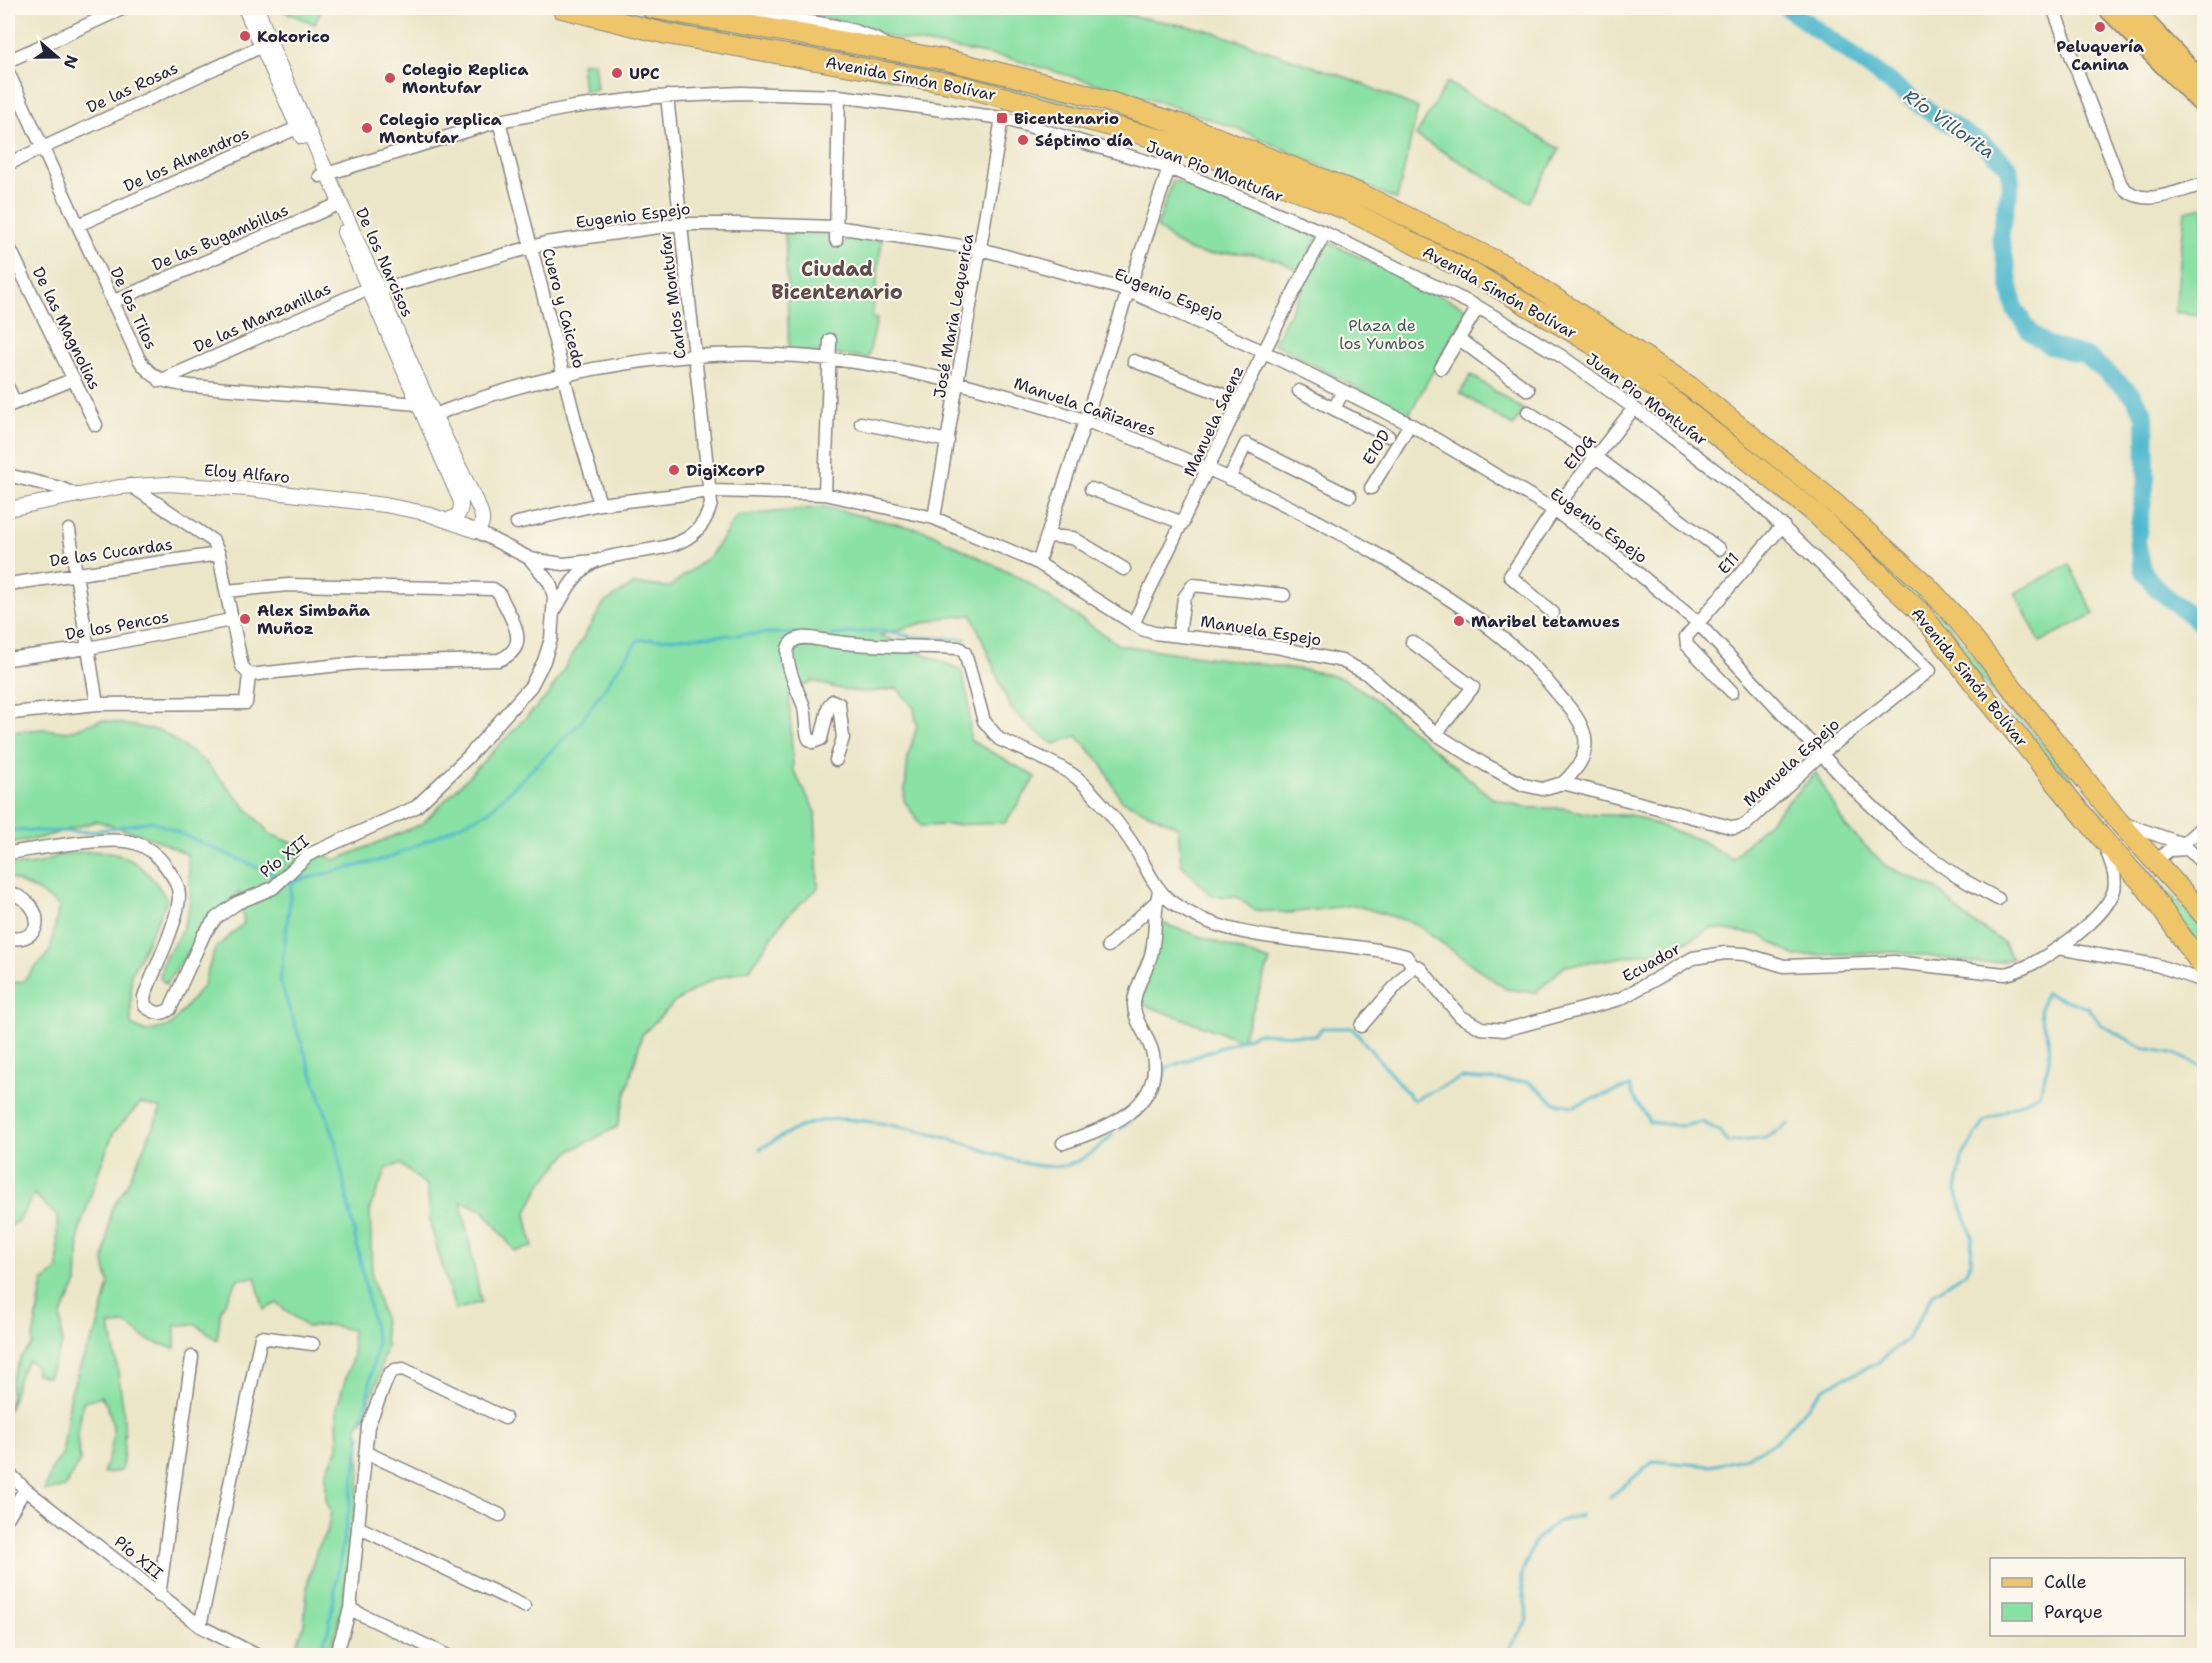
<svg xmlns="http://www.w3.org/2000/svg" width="2212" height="1663" font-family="'Shantell Sans',sans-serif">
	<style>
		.green { fill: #8ae1a4; stroke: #568270; stroke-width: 1.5 }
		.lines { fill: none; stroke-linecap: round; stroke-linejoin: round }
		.stream { stroke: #50b9cd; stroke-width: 3 }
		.river { stroke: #50b9cd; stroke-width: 18 }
		.minor-casing { stroke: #878482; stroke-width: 15 }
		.tertiary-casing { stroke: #878482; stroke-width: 16 }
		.primary-casing { stroke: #878482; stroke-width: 21 }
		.trunk-casing { stroke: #878482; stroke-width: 22 }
		.minor { stroke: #fff; stroke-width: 12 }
		.tertiary { stroke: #fff; stroke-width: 14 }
		.primary { stroke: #eec569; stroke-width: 18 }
		.trunk { stroke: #eec569; stroke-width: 20 }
		.poi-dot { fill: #d1495b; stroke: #fbf7ec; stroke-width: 2 }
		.labels { text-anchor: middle; stroke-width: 4.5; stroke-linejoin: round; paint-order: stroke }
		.poi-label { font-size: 16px; font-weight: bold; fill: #22223b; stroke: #fbf7ec; text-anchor: start }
		.street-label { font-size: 16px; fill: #22223b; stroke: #fbf7ec }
		.park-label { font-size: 16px; fill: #415b5a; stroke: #fbf7ec }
		.water-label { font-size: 18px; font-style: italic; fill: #345e75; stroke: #fbf7ec }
		.quarter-label { font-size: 20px; font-weight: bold; fill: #5f4b4e; stroke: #fbf7ec }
	</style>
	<rect width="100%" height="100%" fill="#fbf7ec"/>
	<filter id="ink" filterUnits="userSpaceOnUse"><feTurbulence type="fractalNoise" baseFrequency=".0167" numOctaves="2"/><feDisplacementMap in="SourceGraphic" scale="12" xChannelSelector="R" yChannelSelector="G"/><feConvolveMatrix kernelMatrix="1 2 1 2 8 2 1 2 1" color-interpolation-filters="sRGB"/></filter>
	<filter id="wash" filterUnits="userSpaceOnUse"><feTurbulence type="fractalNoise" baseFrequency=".008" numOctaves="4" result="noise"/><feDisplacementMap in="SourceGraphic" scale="24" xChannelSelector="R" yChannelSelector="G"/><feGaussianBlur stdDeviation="1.35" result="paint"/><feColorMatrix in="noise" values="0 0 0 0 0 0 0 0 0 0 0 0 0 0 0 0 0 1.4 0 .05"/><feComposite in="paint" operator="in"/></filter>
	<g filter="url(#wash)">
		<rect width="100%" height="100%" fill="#ece6c8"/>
		<path class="green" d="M276 8H322L315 24Z
			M585 8H613L953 73 1114 114 1188 136 1351 198 1485 264 1655 370 1777 465 1910 582 1947 622 2004 698 2151 873 2204 930V952L2164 899 1969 664 1651 375 1540 302 1482 268 1244 160Z
			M760 8H1088L1204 29 1348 78 1418 108 1397 200 1241 130 1169 105 1009 58 888 37 847 22Z
			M594 62 597 89 584 91 581 63Z
			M1447 82 1560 149 1529 202 1416 136Z
			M1173 180 1318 237 1299 271C1279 259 1255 252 1232 253 1223 253 1214 256 1204 254 1184 251 1171 240 1157 227Z
			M2204 207V316L2175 312 2185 211Z
			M785 233 831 235 830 243 845 244 846 236 882 240 872 318 877 319 868 358 789 350Z
			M1328 242 1468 309 1408 416 1273 343Z
			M1471 375 1524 410 1513 426 1460 393Z
			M824 507 926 531 1024 580 1119 645 1318 672 1344 679 1371 696 1492 798 1529 808H1562L1595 815H1630L1700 840 1732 859 1816 773 1846 827 1886 866 1937 889 1965 917 2003 942 2012 959 1985 964 1896 952 1795 956 1760 935 1712 928 1670 950 1565 966 1535 993 1506 989 1414 923 1354 905 1290 913 1254 910 1237 897 1212 896 1181 864 1178 827 1121 800 1101 763 1077 736 1054 744 1031 728 1010 707 972 615 941 618 880 635 961 670 969 701 970 740 1036 777 1005 823 921 826 904 800 908 757 917 726 914 708 897 688C863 695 846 692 813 681L789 694 793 769 815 811 818 888 785 918 750 969 711 980 675 1002 642 1035 617 1127 570 1151 541 1184 526 1214 533 1247 515 1251 483 1210 461 1201 481 1302 455 1310 431 1227 427 1186 400 1164 387 1168 370 1208 372 1278 383 1317 386 1346 378 1380 358 1426 360 1475 342 1607 334 1639 325 1655 297 1656 295 1650 304 1624 308 1580 318 1546 327 1532 331 1512 326 1500V1473L338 1448 337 1407 353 1355 352 1330 329 1325 307 1327 277 1303 264 1310 255 1277 238 1279 221 1310 217 1340 196 1324 175 1325V1349L148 1340 126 1324 110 1325C117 1373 131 1423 121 1471L103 1473C115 1443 119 1424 101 1396L83 1402 77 1438 80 1461 65 1487 44 1491 53 1466 62 1456 71 1392 85 1353 96 1333 109 1284 104 1262 111 1210 127 1185 161 1109 141 1103 114 1132 99 1170 79 1232 77 1283 61 1316 62 1345 48 1377 36 1374 35 1365 28 1361 20 1373 9 1411 12 1377 21 1357 32 1345 43 1282 58 1269 57 1216 34 1194 20 1219 8 1228V983L22 982 50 952 59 906 38 891 8 877V865C17 865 30 866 40 863 47 861 54 856 62 855 111 845 142 855 167 900L131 975V1025L146 1032 170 1026 203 986 215 949 244 923 239 891 213 918 166 984 160 978C164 949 171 954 181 932 194 906 190 881 187 854L154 839 97 821 40 838 8 843V732L43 729 67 732 101 720 161 731 205 762 270 834 336 860 422 824 549 694 604 603 634 584 669 587 711 555 737 516Z
			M2069 564 2094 614 2040 642 2015 593Z
			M1156 921 1270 961 1242 1040 1128 999Z"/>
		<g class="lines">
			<path class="stream" d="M2202 8 2204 11
				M832 635 883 630 912 637 966 639
				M8 830 91 832 152 821 281 878
				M1120 1129C1145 1111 1158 1100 1166 1068L1259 1033 1316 1036 1322 1028H1352L1413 1100 1461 1078 1529 1082 1555 1103 1573 1106 1630 1086C1634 1106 1645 1108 1649 1122L1682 1126 1703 1122 1719 1131 1728 1142 1766 1138 1789 1124
				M760 1149C781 1137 801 1123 826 1120 860 1116 924 1131 957 1141 991 1151 1027 1170 1063 1166 1081 1163 1101 1147 1113 1134
				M363 1422 377 1343 335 1139 280 982 292 882 389 858 488 812 580 723 638 640 771 633 798 634
				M1610 1497 1654 1461 1711 1466 1742 1459 1776 1442 1824 1388 1877 1363 1907 1339 1934 1293 1965 1273 1971 1261 1972 1236 1956 1191 1962 1157 1986 1120 2038 1095C2045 1077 2051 1063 2049 1043 2046 1017 2034 1026 2045 993L2089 1008 2100 1024 2143 1048 2172 1053 2204 1067
				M317 1656 328 1632 361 1435
				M1504 1656 1528 1620 1521 1577 1534 1542 1557 1522 1581 1515"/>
			<path class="river" d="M1787 8 1935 115 1984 145 2009 167 2011 182 2000 236 2015 310 2031 333 2048 345 2086 356 2118 382 2132 395 2145 415 2146 479 2137 541 2143 571 2157 589 2204 626"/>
		</g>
	</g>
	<g filter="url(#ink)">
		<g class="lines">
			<g class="minor-casing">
				<path id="minor" d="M2053 8 2121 185C2142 210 2177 191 2204 184
					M702 11C725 9 744 13 767 16 805 22 850 23 884 44
					M8 61 124 8
					M8 72 139 359C152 380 167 383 191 386L418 404
					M499 121 576 424 600 504
					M8 164 269 43
					M320 176 499 121 574 107 655 97 741 93 839 96 1002 118 1169 168 1325 233 1478 307 1561 356 1634 408 1759 504 1930 670 1821 754 1745 825 1734 828 1563 783 1542 789 1524 785 1484 764 1436 734 1366 673 1342 661 1276 647 1154 633 1142 629 1038 563 934 518 825 494 711 491 600 504 517 523
					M78 225 306 124
					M836 240 839 96
					M8 245 96 425
					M379 290 546 243 680 224H737L836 227 981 249 1129 291 1264 352 1410 424 1554 510 1627 564 1697 622 1853 788 1912 844 1958 877 1998 899
					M112 302 341 203
					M1459 339 1528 390
					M1134 361 1240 401
					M1441 368 1478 307
					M160 381 376 285
					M8 388 15 403
					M1299 391 1334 409
					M1343 391 1334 409 1388 436
					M8 406 74 379
					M1528 412 1588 451 1719 549
					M434 415C562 366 695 344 832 359 918 369 1001 392 1083 420 1194 459 1302 508 1402 569 1459 604 1515 640 1557 693 1568 706 1581 719 1585 737 1588 757 1576 770 1563 783
					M861 423 948 441
					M8 475 60 488 79 496
					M1229 479 1246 444 1350 496
					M130 485 213 541 219 554 226 591
					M1371 488 1410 424
					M1091 489 1183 523
					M825 494 830 340
					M934 518 1002 118
					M69 530 97 704
					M1048 536 1073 538 1124 569
					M530 559 563 564 594 561
					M1038 563 1169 168
					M8 584 219 554
					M288 585 493 589 499 593C510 618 534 646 499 660L357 663 249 675 242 666 226 591Z
					M555 610C564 594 578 568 596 561 639 544 696 560 711 504L667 96
					M1553 613 1510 576 1554 510 1634 408
					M1133 624C1197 493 1256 361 1325 233
					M1179 634 1184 598 1193 585 1284 595
					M1412 642 1473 687 1436 734
					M8 659 88 648 231 620
					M1732 692 1687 645 1686 637 1783 525
					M13 713 97 704 246 703 249 675
					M836 760 843 738 839 704 833 701 829 705 821 739 813 742 809 739C804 729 807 715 803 704 798 692 780 654 791 643 798 635 812 638 822 640 867 647 913 646 959 648L965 653 984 721 999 739C1023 750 1051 760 1073 775 1088 785 1116 820 1127 836 1144 858 1150 886 1173 903 1236 948 1334 937 1406 956L1413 966 1419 967 1460 1016 1481 1028 1504 1030 1620 999 1693 958 1725 953 1745 954 1784 966 1894 962 2005 974C2035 969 2106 920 2114 890 2117 876 2111 862 2106 849
					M2122 823 2183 844 2204 865
					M2183 844 2204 825
					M8 853C37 849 105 836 131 842 146 845 159 856 167 868 174 878 179 885 179 897 178 923 153 972 144 997L145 1006C155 1013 160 1016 170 1009L204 934 216 918 237 903 273 888 308 855 416 807 468 757 531 686 544 661 551 639 554 597 550 583 529 558 476 531
					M2155 862 2169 850 2188 849
					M8 893C44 900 48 944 8 938
					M1108 946 1156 902
					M2058 948 2156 965 2204 981
					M1361 1026 1413 966
					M1063 1143C1103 1129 1163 1110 1153 1055 1150 1037 1133 1022 1134 1003 1135 985 1149 968 1152 951 1156 931 1154 911 1159 891
					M367 1453 500 1515
					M8 1472 25 1489 200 1626 258 1656
					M8 1517 25 1489
					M360 1528 524 1606
					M159 1596 192 1357
					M350 1609 448 1656
					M200 1626 261 1337 313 1344
					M336 1656 350 1609 368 1426 389 1374 395 1370 403 1369 505 1418"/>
			</g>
			<g class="tertiary-casing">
				<path id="tertiary" d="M245 8 302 137
					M344 232 461 502C461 514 458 517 447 520
					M8 509 119 487 167 484 248 489 385 505 425 513 476 531C484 525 483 519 480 510L429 404 275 55 257 8"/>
			</g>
			<g class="primary-casing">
				<path id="primary" d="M2107 8 2204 106
					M2132 8 2204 83"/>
			</g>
			<g class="trunk-casing">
				<path id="trunk" d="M562 8 667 34 954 84 1181 145 1350 211 1483 279 1591 343 1675 402 1814 512 1921 613 1974 683 2101 837 2145 886 2204 968
					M651 8 947 60 1078 92 1189 127 1361 194 1504 265 1689 386 1825 495 1927 586 1957 619 2119 822 2204 915"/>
			</g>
			<use href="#minor" class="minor"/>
			<use href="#tertiary" class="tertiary"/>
			<use href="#primary" class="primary"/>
			<use href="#trunk" class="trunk"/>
		</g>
	</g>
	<g class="poi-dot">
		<circle cx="2100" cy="27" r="6"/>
		<circle cx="245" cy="36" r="6"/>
		<circle cx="617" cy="73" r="6"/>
		<circle cx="390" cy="78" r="6"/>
		<rect x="996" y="112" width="12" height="12" rx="3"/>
		<circle cx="367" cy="128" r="6"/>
		<circle cx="1023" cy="140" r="6"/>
		<circle cx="674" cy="470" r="6"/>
		<circle cx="245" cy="619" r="6"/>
		<circle cx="1459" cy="621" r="6"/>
	</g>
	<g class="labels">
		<g class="poi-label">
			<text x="257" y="42">Kokorico</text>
			<text x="2100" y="52" text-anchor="middle">Peluquería<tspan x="2100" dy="18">Canina</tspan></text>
			<text x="402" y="75">Colegio Replica<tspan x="402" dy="18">Montufar</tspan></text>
			<text x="629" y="79">UPC</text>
			<text x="1014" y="124">Bicentenario</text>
			<text x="379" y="125">Colegio replica<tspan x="379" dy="18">Montufar</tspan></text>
			<text x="1035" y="146">Séptimo día</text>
			<text x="686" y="476">DigiXcorP</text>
			<text x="257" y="616">Alex Simbaña<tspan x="257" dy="18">Muñoz</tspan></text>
			<text x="1471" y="627">Maribel tetamues</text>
		</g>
		<g class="street-label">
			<text transform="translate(911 78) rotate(11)" y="6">Avenida Simón Bolívar</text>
			<text transform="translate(132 87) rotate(-25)" y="6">De las Rosas</text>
			<text transform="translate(186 159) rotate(-24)" y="6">De los Almendros</text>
			<text transform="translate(1215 171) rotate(21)" y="6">Juan Pio Montufar</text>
			<text transform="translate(633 215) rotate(-7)" y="6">Eugenio Espejo</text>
			<text transform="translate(220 237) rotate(-23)" y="6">De las Bugambillas</text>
			<text transform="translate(385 262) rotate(66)" y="6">De los Narcisos</text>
			<text transform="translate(1500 292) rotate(29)" y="6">Avenida Simón Bolívar</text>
			<text transform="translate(1169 294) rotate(22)" y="6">Eugenio Espejo</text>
			<text transform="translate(672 296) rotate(-97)" y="6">Carlos Montufar</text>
			<text transform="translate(134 308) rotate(65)" y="6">De los Tilos</text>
			<text transform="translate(564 308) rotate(75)" y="6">Cuero y Caicedo</text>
			<text transform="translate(953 316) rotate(-80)" y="6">José Maria Lequerica</text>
			<text transform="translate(262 317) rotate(-24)" y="6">De las Manzanillas</text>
			<text transform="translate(67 328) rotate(64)" y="6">De las Magnolias</text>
			<text transform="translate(1647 399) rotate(36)" y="6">Juan Pio Montufar</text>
			<text transform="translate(1085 406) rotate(19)" y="6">Manuela Cañizares</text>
			<text transform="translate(1213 421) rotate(-65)" y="6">Manuela Saenz</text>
			<text transform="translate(1376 447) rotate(-59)" y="6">E10D</text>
			<text transform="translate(1579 452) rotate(-52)" y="6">E10G</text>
			<text transform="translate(247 473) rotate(5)" y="6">Eloy Alfaro</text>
			<text transform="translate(1599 525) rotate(36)" y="6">Eugenio Espejo</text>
			<text transform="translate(111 552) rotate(-8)" y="6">De las Cucardas</text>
			<text transform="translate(1728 563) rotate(-49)" y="6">E11</text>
			<text transform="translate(117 625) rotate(-10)" y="6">De los Pencos</text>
			<text transform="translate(1261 630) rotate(9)" y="6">Manuela Espejo</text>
			<text transform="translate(1970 677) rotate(51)" y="6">Avenida Simón Bolívar</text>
			<text transform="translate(1791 762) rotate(-42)" y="6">Manuela Espejo</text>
			<text transform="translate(284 856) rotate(-38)" y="6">Pío XII</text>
			<text transform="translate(1651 962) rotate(-29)" y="6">Ecuador</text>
			<text transform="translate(139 1557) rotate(40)" y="6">Pío XII</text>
		</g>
		<g class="park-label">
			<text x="1382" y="331">Plaza de<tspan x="1382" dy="18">los Yumbos</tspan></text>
		</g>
		<g class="water-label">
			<text transform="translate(1949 124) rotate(35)" y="6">Río Villorita</text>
		</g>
		<g class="quarter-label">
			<text x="837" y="276">Ciudad<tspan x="837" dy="23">Bicentenario</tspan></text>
		</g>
	</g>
	<rect width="2212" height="1663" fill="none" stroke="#fbf7ec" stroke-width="30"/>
	<rect x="1990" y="1558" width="195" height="78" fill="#fbf7ec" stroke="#a4a2a5" stroke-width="1.5"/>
	<rect x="2002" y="1578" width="30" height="9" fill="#eec569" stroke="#a4a2a5" stroke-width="1.5"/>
	<text x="2044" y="1588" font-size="18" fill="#22223b">Calle</text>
	<rect x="2002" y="1603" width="30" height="18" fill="#8ae1a4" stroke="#a4a2a5" stroke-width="1.5"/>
	<text x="2044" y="1618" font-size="18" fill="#22223b">Parque</text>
	<g transform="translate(57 57) rotate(110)" stroke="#fbf7ec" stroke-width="4.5" paint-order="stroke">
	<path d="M0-4.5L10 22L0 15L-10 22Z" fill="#22223b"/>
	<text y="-9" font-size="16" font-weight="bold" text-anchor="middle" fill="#22223b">N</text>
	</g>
</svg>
